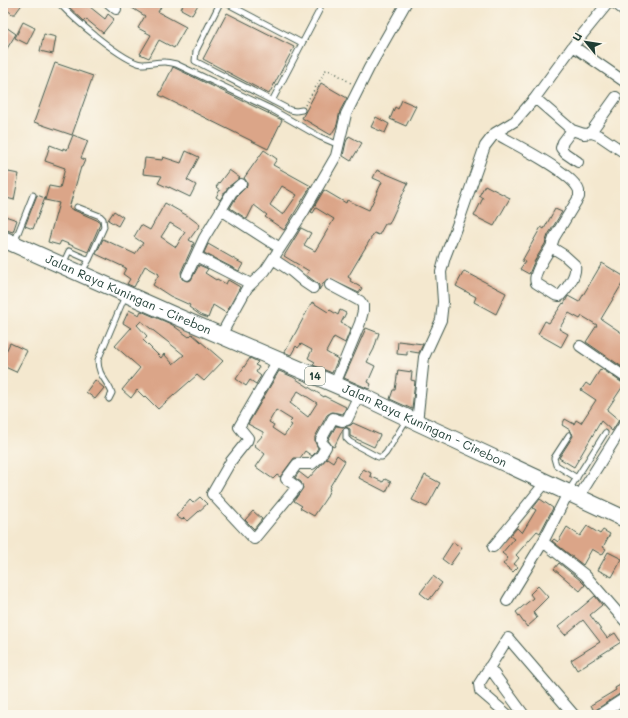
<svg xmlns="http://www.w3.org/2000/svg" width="628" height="718" font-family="Mali,sans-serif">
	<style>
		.building { fill: #dba588; fill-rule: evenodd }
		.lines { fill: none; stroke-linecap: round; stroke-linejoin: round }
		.service-casing { stroke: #3f574b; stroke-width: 7 }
		.minor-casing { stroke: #3f574b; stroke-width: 12 }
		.trunk-casing { stroke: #3f574b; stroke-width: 18 }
		.path { stroke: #3f574b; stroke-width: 1.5; stroke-dasharray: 1 3; stroke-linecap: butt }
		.service { stroke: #fff; stroke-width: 5 }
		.minor { stroke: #fff; stroke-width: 10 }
		.trunk { stroke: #fff; stroke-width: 16 }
		.labels { text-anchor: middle; stroke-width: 3; stroke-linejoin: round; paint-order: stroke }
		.shield { fill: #fbf7ec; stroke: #61756b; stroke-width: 1 }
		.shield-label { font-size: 11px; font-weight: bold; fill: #1f3d34 }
		.street-label { font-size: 12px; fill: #1f3d34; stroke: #fbf7ec }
	</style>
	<rect width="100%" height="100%" fill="#fbf7ec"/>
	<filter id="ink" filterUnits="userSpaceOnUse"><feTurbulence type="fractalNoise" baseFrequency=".025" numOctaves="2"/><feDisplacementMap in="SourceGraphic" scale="8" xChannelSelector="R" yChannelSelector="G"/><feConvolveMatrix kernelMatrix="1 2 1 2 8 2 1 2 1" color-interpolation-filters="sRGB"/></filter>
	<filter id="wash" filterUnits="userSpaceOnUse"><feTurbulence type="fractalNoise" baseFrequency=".012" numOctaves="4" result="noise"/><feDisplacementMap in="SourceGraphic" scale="16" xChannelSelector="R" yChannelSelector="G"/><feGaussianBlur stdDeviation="0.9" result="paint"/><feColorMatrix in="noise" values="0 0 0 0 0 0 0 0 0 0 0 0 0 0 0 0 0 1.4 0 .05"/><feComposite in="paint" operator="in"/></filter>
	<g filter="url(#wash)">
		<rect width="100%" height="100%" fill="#f4e8cf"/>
		<g id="blocks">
			<path class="building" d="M3 3H23L15 14H12L3 6Z
				M72 3H85L105 19 108 14 114 19 103 33 86 19 84 21 69 7Z
				M124 3H163L158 12 186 27 174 48 159 40 149 58 140 54 151 35 138 28 145 16Z
				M184 3H199L192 15 181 9Z
				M227 13 294 47 269 94 203 59Z
				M23 22 35 28 27 44 15 38Z
				M6 27 16 34 3 55V32Z
				M44 34 56 37 53 54 40 51Z
				M55 63 93 76 72 135 34 122Z
				M173 67 282 120 268 149 159 95Z
				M321 83 347 98 340 111 337 125 331 135 302 118Z
				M402 100 416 106 406 126 390 119 395 107 398 109Z
				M376 117 389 124 385 133 371 127Z
				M73 135 88 141 81 158 85 160 82 167H81L69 208 99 221 100 224 88 252 61 241 59 245 48 242 59 203 45 200 49 186 60 188 65 168 45 161 50 145 63 150V148L67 150Z
				M349 136 362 143 351 161 343 156 346 142Z
				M264 150 277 159 273 165 311 186 284 230 265 217 267 215 254 205 247 219 230 208 237 196 247 186V182L244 178ZM282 186 297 195 283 215 270 205Z
				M186 151 199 157 187 180 196 185 190 197 169 187V188L158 183 162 176 143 174 145 158 162 160 163 157 181 163Z
				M229 170 240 178 228 187 220 200 216 197 220 190 216 187Z
				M377 170 408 183 389 224H385L379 235 374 233 348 277 351 279 350 281 362 288 359 293 329 279 325 281 319 290V285L317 283 306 275 309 271 284 256 301 228 311 233 304 245 315 251 334 219 316 208 313 213 311 212 324 190 346 203 347 200 369 210 382 182 373 178Z
				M3 171 19 174 14 200 3 197Z
				M485 185 510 198 494 226 474 216 483 198 479 196Z
				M37 195 45 198 33 229 25 226Z
				M165 203 188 216 200 225 189 240 194 243 181 272 182 279 187 281 191 280 199 265 208 269 205 273 216 280 217 279 226 284 228 280 240 287 226 313 213 305 208 318 200 315 189 307 190 305 170 296 153 285 159 274 145 266 134 287 127 284 130 279 123 274 126 268 96 254 103 239 135 254 143 243 134 237 141 225 150 230ZM170 223 185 232 176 247 161 237Z
				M555 209 562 212 548 235 545 244 534 262 529 274 520 269 525 262 522 261 541 227 544 229Z
				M114 211 123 217 118 226 108 220Z
				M5 216 17 220 13 232 3 229V222Z
				M208 244 243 264 239 271 204 253Z
				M602 263 625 277V279L601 319 625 335V369L586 342 597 325 582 316 580 319 569 313 559 329 568 334 561 347 538 334 545 321 549 323 563 303 564 304 568 296 579 302Z
				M464 271 506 293 496 314 474 302 476 297 456 286Z
				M312 302 328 312 330 310 338 315 340 310 346 313 341 323 351 328 345 343 334 337 326 352 338 359 332 373 313 365 315 362 308 358 312 350 301 344 298 348 296 346 291 355 284 352 289 345Z
				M129 310 139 315 141 311 171 324 189 337 192 334 223 361 204 381 197 375 158 409 145 396 144 397 137 390 131 398 122 390 140 368 115 346 131 328 123 323ZM141 321 173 346 184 355 173 364 164 354 161 358 143 340 147 336 137 325Z
				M366 328 379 333 374 349 367 362 375 366 368 382 371 384 369 389 344 378Z
				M398 341 423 344 419 353 407 351V355L397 354Z
				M10 343 27 351 16 372 3 366V358Z
				M250 358 258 362 255 365 259 367 256 372 261 376 256 384 250 380 246 386 236 379Z
				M602 369 621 382 625 383 607 410 619 420 612 431 601 421 574 467 559 458 573 436 572 433 569 431 570 430 562 425 565 419 574 424 576 420 581 423 596 400 581 390 586 383 590 386 600 370 601 371Z
				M398 370 412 372 411 380 415 381 412 409 390 399 393 390H395Z
				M279 371 293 377 324 397V396L346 407 343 414 332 412 327 415 315 437V442L318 448 315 453 312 456 305 451 300 458H294L280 477 277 475 273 479 256 467 265 454 254 445 263 435V432L248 424ZM298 391 317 403 308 417 290 403ZM276 410 292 420 289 423 292 425 284 436 272 428 274 425 269 422Z
				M95 380 104 388 95 399 86 392Z
				M353 423 380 435 374 447 350 436V429L346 427 343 429 334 447 332 446 328 440 336 426 343 427 351 425Z
				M337 455 345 461 329 488 330 489 326 498 314 516 300 508 302 506 294 501 303 488 301 482 295 478 299 472 308 479 327 458 333 462Z
				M363 469 371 473 370 476 383 482 385 479 391 482 386 492 359 478Z
				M425 475 440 483 427 507 412 500Z
				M200 497 207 504 188 521 184 518 182 520 176 516 190 500 193 503Z
				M540 499 553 508 540 533 537 531 516 555 519 558 514 564 518 567 513 572 503 564 508 558 502 553 514 539 510 536 517 528 522 533 536 510 533 508Z
				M253 511 262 519 254 529 245 520Z
				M587 526 600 534 603 530 610 534 603 547 606 549 602 555 592 549 583 565 552 541 554 539 558 542 567 527 580 536Z
				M453 542 462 548 450 565 442 559Z
				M608 552 622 559 612 577 598 570Z
				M559 563 580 580 585 585 580 591 554 569Z
				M433 576 442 583 429 600 420 593Z
				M538 586 548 597 533 612 537 618 527 627 516 612 533 598 530 594Z
				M595 596 602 605 590 615 607 638 615 633 621 642 577 670 571 660 600 642 583 620 565 635 558 627Z
				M622 684 625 692 621 693 594 711 591 705 616 690 615 688Z"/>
		</g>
	</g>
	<g filter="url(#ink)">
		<use href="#blocks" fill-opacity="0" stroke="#3f574b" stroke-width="1"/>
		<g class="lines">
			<g class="service-casing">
				<path id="service" d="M59 3C73 18 123 62 142 64 149 64 157 62 164 62 168 62 172 63 176 64L271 109 320 137 339 145
					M220 3 196 51 195 61 290 110 296 111 302 110
					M226 3 302 43
					M272 101 320 9
					M14 243 33 195
					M63 264 69 251 89 260 104 227 103 219 100 216 77 207
					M81 273 89 260
					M109 399 112 393C107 380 98 376 98 360L125 296
					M346 431V438L350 442 378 457H382L386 453 407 419
					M569 435 554 458 556 465 577 478
					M569 490 605 433"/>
			</g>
			<g class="minor-casing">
				<path id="minor" d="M109 3 116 9
					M615 3 625 11
					M573 46 625 82
					M535 98 572 130 584 134 592 133 600 136 625 153
					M572 130 563 142 561 148 565 153 578 162
					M495 133C512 143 574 173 579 191 579 193 579 195 579 197L554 238 551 247
					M592 133 593 129 616 97
					M241 184 232 192 221 210 280 248
					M551 247 564 255 575 265C577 276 567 288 560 296L555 295 536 283C532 274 546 256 551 247Z
					M196 256 251 284
					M273 259 291 271 304 282 313 288
					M187 275 204 238 221 210
					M330 285 360 301 363 305V311L360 323 335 384
					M221 335 247 288 265 271 303 213 336 156 346 114 369 68 406 3
					M580 346 625 377
					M278 360 239 427 248 438 247 441 231 461 212 494 254 539 297 487 286 479 297 464H312L320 457 326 447 322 443 321 440 333 418 342 421 347 420 359 395
					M417 423 424 357 441 320 443 302 441 272 445 257 461 215 485 146 495 133 515 121 535 98 573 46 608 3
					M568 493 543 542 585 575 625 621
					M578 498 625 423
					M493 547 545 483
					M507 601 543 542
					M489 667 524 715
					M508 715 480 691 479 684 508 638 574 715
					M599 715 625 698"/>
			</g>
			<g class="trunk-casing">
				<g id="trunk">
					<path id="s1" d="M3 239 171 314 364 397 408 418 625 519"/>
				</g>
			</g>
			<path class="path" d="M305 105 326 70 332 71 351 83"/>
			<use href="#service" class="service"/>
			<use href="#minor" class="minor"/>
			<use href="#trunk" class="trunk"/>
		</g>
	</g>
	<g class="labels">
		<rect class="shield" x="305" y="367" width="20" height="18" rx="3"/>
		<g class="shield-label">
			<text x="315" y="380">14</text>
		</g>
		<g class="street-label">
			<text dy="4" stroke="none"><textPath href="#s1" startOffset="137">Jalan Raya Kuningan - Cirebon</textPath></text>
			<text dy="4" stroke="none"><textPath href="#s1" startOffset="461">Jalan Raya Kuningan - Cirebon</textPath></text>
		</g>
	</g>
	<rect width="628" height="718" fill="none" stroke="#fbf7ec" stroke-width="16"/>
	<g transform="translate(586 42) rotate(300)" stroke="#fbf7ec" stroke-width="3" paint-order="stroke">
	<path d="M0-3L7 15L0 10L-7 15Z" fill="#1f3d34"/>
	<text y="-6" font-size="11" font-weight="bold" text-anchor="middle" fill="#1f3d34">U</text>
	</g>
</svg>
